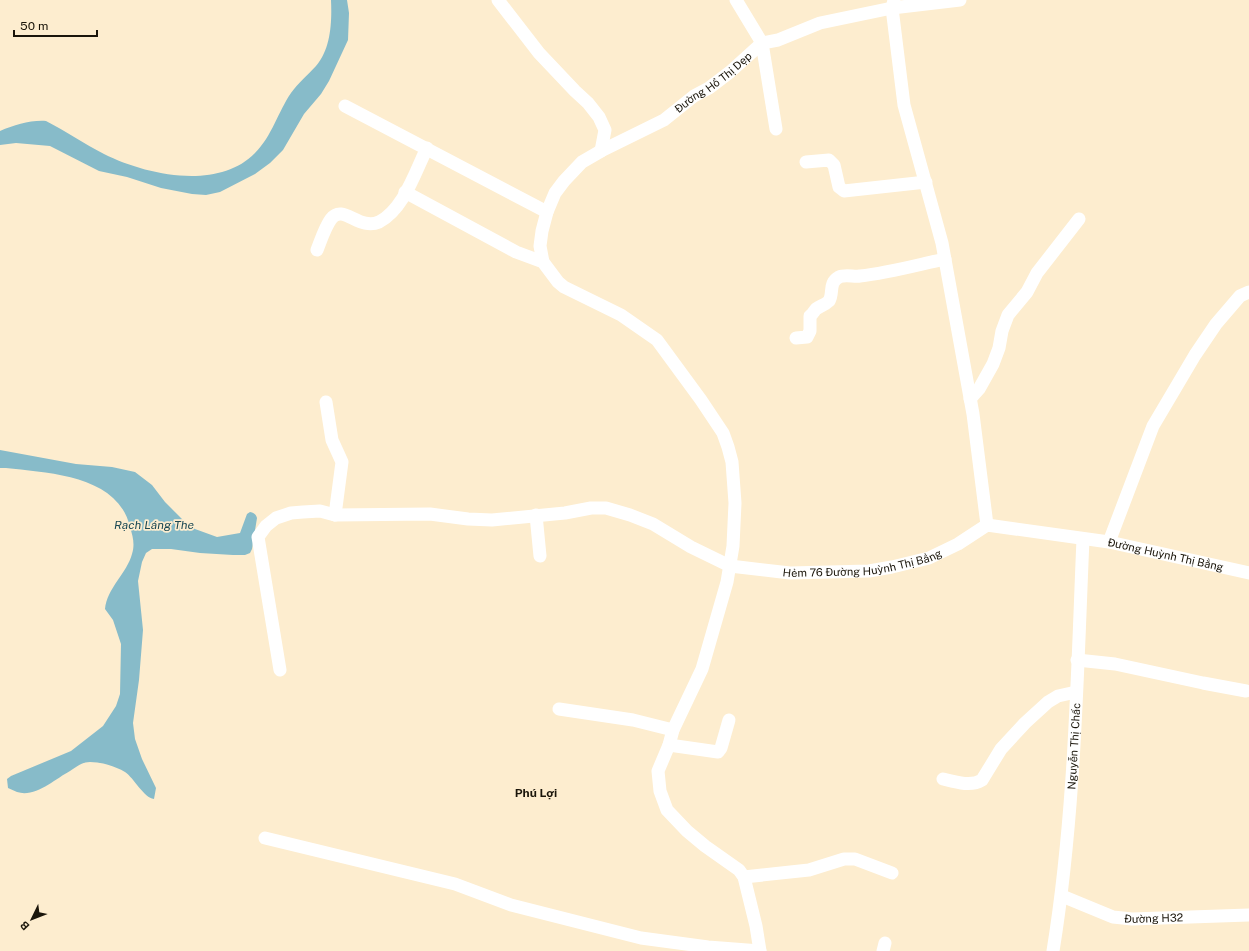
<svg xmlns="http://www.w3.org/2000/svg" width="1249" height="951" font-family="'Public Sans',sans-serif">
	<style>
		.water { fill: #87bbc9 }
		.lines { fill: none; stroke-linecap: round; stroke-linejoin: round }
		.street { stroke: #fff; stroke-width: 13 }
		.labels { text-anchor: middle; stroke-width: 3.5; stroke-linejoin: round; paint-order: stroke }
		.street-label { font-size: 11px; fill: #1a150a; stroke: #fdedcf }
		.water-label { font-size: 12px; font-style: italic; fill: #1a4853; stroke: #fdedcf }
		.neighbourhood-label { font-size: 12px; font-weight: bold; fill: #1a150a; stroke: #fdedcf }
	</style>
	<rect width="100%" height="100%" fill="#fdedcf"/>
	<path class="water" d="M331 0H347L349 13 348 40 329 81 321 94 304 114 283 150 270 163 255 174 220 192 206 195 192 194 161 188 127 177 99 171 50 146 16 143 0 145V131C15 125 30 120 46 121 66 131 84 144 104 154 146 175 218 191 255 153 272 136 278 112 291 93 298 83 307 76 316 66 331 49 332 22 331 0Z
		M0 450 76 464 112 467 135 472 152 485 165 502 183 520 195 529 217 537 240 533 247 514 250 512C254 513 256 514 257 518L252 549 250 553 245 555H233L200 553 171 549H152L146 553 142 562 138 581 143 630 139 680 133 723 135 739 142 759 156 788 154 799C144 798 134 778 125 772 115 766 101 762 90 762 82 762 76 767 70 771 55 779 35 798 17 792 14 791 11 789 8 788L7 779 11 776 71 751 103 726 116 706 120 694 121 644 113 620 105 609C107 588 127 573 132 554 135 544 133 537 130 527 118 475 49 473 6 468H0Z"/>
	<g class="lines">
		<g class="street">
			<path d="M498 0 539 53 575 91 588 103 599 117 605 130 601 151"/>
			<path d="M736 0 762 43 776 129"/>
			<path id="s1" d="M894 0 892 8 904 105 942 243 973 414 987 525 1109 542 1249 573"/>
			<path d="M345 106 547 212"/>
			<path d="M806 162 829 160 834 165 839 187 844 191 926 182"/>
			<path d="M405 192 516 252 543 262 558 282 564 287 621 315 657 340 701 400 723 433 728 447 732 462 735 503 733 546 727 582 702 669 673 730 669 745 658 771 660 791 667 810 687 831 705 846 739 870 744 877 756 926 760 951"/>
			<path d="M317 250C321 240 325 227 331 219 343 203 359 231 379 222 404 209 415 172 427 148"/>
			<path id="s2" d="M543 262 540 246 542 231 547 212 555 193 564 181 582 162 601 151 664 120 694 96 709 88 730 72 762 43 778 40 820 23 892 8 960 0"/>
			<path d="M796 338 807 337 810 331V316C813 314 814 311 816 309 820 306 825 305 829 301 834 293 828 283 839 277 845 274 854 277 860 276 889 273 917 265 945 259"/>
			<path d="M970 399 979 389 993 364 999 348 1002 331 1008 315 1027 292 1037 273 1079 219"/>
			<path d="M326 402 332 440 342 462 335 515"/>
			<path d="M536 515 540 556"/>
			<path d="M1109 542 1153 426 1195 355 1216 324 1240 296 1249 292"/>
			<path d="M1077 660 1115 664 1203 683 1246 691"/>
			<path id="s3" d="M280 670 258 537 266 526 276 518 291 513 303 512 320 511 335 515 430 514 468 519 492 520 565 513 591 508H606L630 515 653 524 691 547 730 566 790 573 869 571 892 567 929 558 958 544 987 525"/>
			<path d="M559 709 633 720 673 730"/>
			<path d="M669 745 718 752 721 748 729 720"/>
			<path d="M943 779C955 782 971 787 982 780L1001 749 1025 723 1048 702 1058 696 1076 692"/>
			<path d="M265 838 455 884 511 905 641 938 708 947 760 951"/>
			<path d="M744 877 809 870 844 859H855L892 873"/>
			<path id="s4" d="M1062 896 1113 917 1132 919 1249 915"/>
			<path d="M883 951 885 943"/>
			<path id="s5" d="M1053 951C1075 815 1077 677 1083 539"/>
		</g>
	</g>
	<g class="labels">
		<g class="street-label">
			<text dy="4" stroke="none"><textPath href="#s2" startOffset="267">Đường Hồ Thị Dẹp</textPath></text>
			<text dy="4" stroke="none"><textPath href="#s1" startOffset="716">Đường Huỳnh Thị Bẳng</textPath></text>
			<text dy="4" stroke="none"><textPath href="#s3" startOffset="765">Hẻm 76 Đường Huỳnh Thị Bẳng</textPath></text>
			<text dy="4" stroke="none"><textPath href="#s5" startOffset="206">Nguyễn Thị Chấc</textPath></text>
			<text dy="4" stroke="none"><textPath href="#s4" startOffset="96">Đường H32</textPath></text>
		</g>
		<g class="water-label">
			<text x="154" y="529">Rạch Láng The</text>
		</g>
		<g class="neighbourhood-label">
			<text x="536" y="797">Phú Lợi</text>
		</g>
	</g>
	<g transform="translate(32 919) rotate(227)" stroke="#fdedcf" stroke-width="3" paint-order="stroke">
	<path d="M0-3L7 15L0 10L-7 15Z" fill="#1a150a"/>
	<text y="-6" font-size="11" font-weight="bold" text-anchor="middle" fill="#1a150a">B</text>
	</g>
	<path d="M14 30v6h83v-6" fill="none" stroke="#1a150a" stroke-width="2"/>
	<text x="20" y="30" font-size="12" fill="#1a150a" stroke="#fdedcf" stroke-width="3" paint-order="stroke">50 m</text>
</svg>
